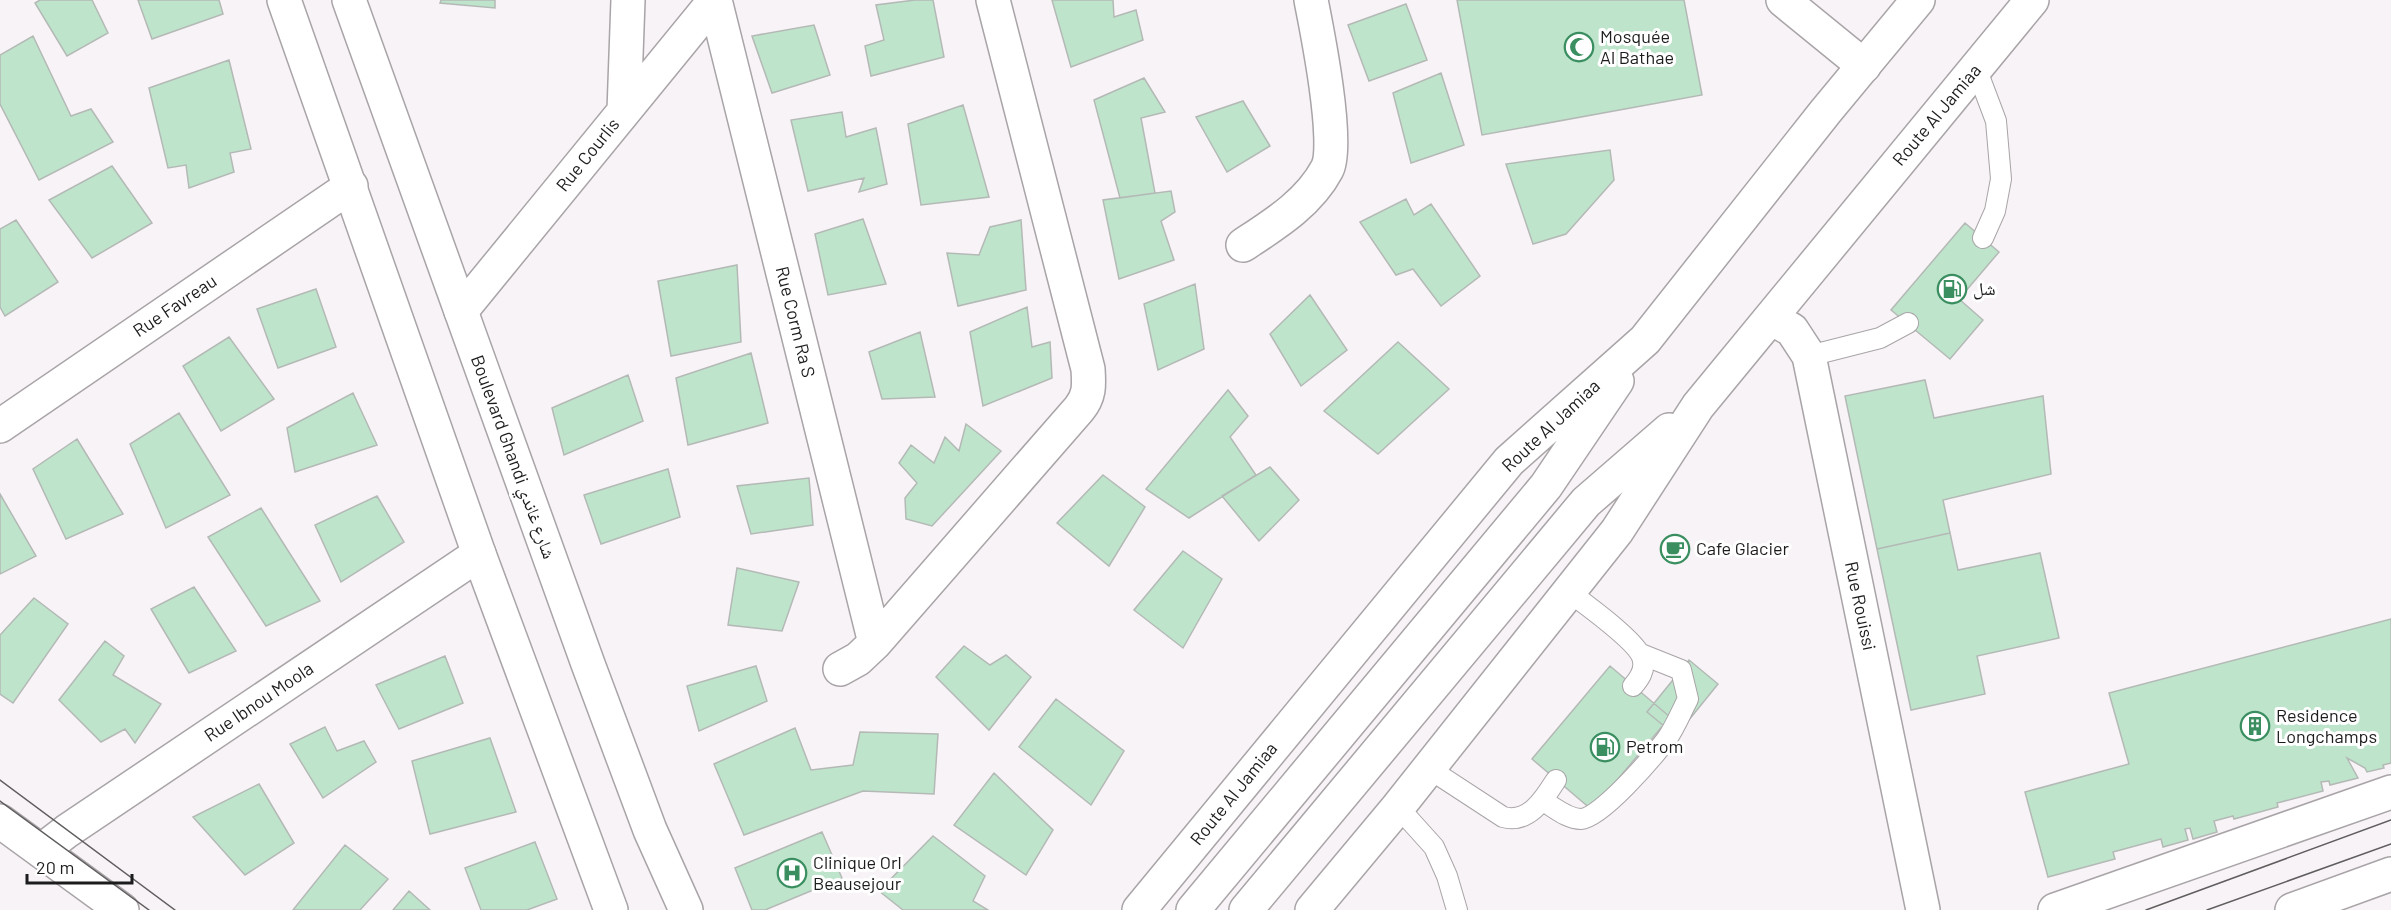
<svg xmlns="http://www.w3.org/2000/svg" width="2391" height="910" font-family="Barlow,'Noto Naskh Arabic',sans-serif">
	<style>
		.building { fill: #bee5cc; stroke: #b4b9b6; stroke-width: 1.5 }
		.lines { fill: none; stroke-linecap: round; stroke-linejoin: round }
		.lane-casing { stroke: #a9a4a7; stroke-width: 22 }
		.street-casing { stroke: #a9a4a7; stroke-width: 36 }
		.secondary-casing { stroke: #a9a4a7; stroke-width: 36 }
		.primary-casing { stroke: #a9a4a7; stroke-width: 36 }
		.lane { stroke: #fff; stroke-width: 20 }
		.street { stroke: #fff; stroke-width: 33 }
		.secondary { stroke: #fff; stroke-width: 33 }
		.primary { stroke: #fff; stroke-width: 33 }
		.tram { stroke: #5f5d5e; stroke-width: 1.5 }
		.labels { text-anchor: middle; stroke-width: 6; stroke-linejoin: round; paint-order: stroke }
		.poi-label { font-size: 18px; fill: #1d1c1d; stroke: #fff; text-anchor: start }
		.street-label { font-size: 18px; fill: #1d1c1d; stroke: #fff }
	</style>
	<rect width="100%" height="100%" fill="#f7f3f6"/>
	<path class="building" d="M40 0H92L108 33 67 56 35 3Z
		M138 0H219L223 14 152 39Z
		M441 0H495V8L440 3Z
		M915 0H933L944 57 871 76 865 46 884 40 876 5Z
		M1052 0H1113L1114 17 1136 10 1143 40 1071 67Z
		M1457 0H1684L1702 95 1482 135Z
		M1406 4 1427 60 1369 81 1348 25Z
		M814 25 830 75 772 93 752 36Z
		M33 36 71 116 91 109 113 142 39 180 0 104V55Z
		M229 60 251 149 230 153 234 172 189 188 186 165 168 168 149 88Z
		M1441 73 1464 145 1411 163 1393 93Z
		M1144 78 1165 112 1141 118 1155 193 1120 198 1094 100Z
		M1243 101 1270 146 1227 172 1196 117Z
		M963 105 989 197 921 205 908 124Z
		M842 112 846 137 876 128 887 184 859 192 864 178 808 191 791 120Z
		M1610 150 1614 180 1566 234 1533 244 1506 164Z
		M112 166 152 223 92 258 49 200Z
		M1171 191 1175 212 1161 221 1174 260 1119 279 1103 200Z
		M1406 199 1414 215 1431 204 1480 276 1441 306 1413 269 1396 275 1360 222Z
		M863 219 886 284 828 295 815 234Z
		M16 220 58 282 5 316 0 307V229Z
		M1021 220 1026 290 958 306 947 253 979 255 990 227Z
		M1965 223 1999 252 1959 299 1983 320 1950 359 1891 310Z
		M737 265 741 342 671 356 658 281Z
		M1195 284 1204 349 1158 370 1144 304Z
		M316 289 336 347 278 368 257 309Z
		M1310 295 1347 350 1301 386 1270 334Z
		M1027 307 1032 347 1050 342 1052 378 983 406 970 332Z
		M920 332 935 397 882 399 869 352Z
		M229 337 274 399 221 431 183 366Z
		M1398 342 1449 389 1378 454 1324 411Z
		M751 353 768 423 688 445 676 378Z
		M628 375 643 421 564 455 552 408Z
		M1925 380 1934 418 2043 396 2051 474 1943 500 1950 533 1877 549 1845 396Z
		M1228 390 1248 416 1230 437 1256 475 1189 518 1146 489Z
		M353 393 377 445 295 472 287 428Z
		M179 413 230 495 166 528 130 444Z
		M966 424 1001 451 932 526 906 519 905 498 917 483 899 463 911 445 934 463 945 437 959 451Z
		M77 439 123 514 66 539 33 469Z
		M1270 467 1299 500 1259 541 1222 496Z
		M668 469 680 517 601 544 584 495Z
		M1103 475 1145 507 1109 566 1057 523Z
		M809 478 813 525 751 534 737 486Z
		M0 494 36 556 0 574Z
		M377 496 404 542 341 582 315 525Z
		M261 508 320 601 266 626 208 537Z
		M1950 533 1958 570 2040 553 2059 638 1977 656 1985 694 1911 710 1877 549Z
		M1183 551 1222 579 1183 648 1134 610Z
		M737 568 799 582 782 631 728 625Z
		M194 587 236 651 189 673 151 609Z
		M34 598 68 624 13 703 0 694V635Z
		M2391 619V763L2383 765 2384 768 2367 772 2365 768 2347 758 2358 778 2330 785 2329 781 2321 782 2323 791 2277 803 2278 807 2234 819 2233 816 2214 821 2217 832 2193 839 2190 828 2185 829 2188 840 2163 847 2161 839 2113 852 2115 859 2048 877 2025 792 2129 764 2109 693Z
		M105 641 124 656 113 675 161 704 135 743 125 729 101 742 59 700Z
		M964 646 990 665 1006 655 1031 677 989 730 936 677Z
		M445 656 463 703 399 729 376 685Z
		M1689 660 1718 684 1676 736 1647 712Z
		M756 666 767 701 699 731 687 686Z
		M1610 666 1670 717 1592 810 1532 759Z
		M1056 699 1124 751 1091 805 1019 747Z
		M325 727 337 751 364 741 376 762 323 798 290 744Z
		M795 728 811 770 853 765 860 732 938 734 934 794 863 791 744 835 714 764Z
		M490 738 516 812 430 834 412 761Z
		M994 773 1053 830 1026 875 954 825Z
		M259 784 294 843 245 875 193 817Z
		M822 832 842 878 765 910H752L735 868Z
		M933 836 985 876 973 901 988 910H903L879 891Z
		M535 842 557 899 527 910H481L465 868Z
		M345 845 388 879 360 910H293Z
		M409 891 430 910H393Z"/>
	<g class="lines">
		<g class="lane-casing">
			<path id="lane" d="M1976 68 1996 121 2001 179 1995 211 1983 238
				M1809 356 1880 338 1908 323
				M1569 592C1585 604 1641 644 1643 661 1645 671 1639 679 1633 686
				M1428 768 1503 817C1529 824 1544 799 1556 780
				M1543 801C1554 807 1567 819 1581 819 1601 818 1653 757 1666 740 1675 728 1681 712 1688 699L1681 670 1641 654
				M1398 807 1434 847 1447 876 1457 910"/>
		</g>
		<g class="street-casing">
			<path id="street" d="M715 0 875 643
				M1783 0 1864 66
				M624 111 628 0
				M1243 245C1275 224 1309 203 1327 169 1340 145 1317 30 1311 0
				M461 311 715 0
				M1771 318 1792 330 1809 356 1923 910
				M0 426 351 186
				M840 669 858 659 875 643 1079 409C1090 396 1089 385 1088 369L993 0
				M0 821 122 910
				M41 851 67 831 479 554"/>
		</g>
		<g class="secondary-casing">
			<path id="secondary" d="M2055 910 2391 792
				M2292 910 2391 874"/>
		</g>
		<g class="primary-casing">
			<path id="primary" d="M284 0 479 554 611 910
				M349 0 588 664 650 830 686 910
				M1139 910 1509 461 1645 340 1826 111 1918 0
				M1193 910 1546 486 1617 381
				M1246 910 1586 502 1669 430
				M1312 910 1398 807 1617 531 1698 406 2032 0"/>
		</g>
		<use href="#lane" class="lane"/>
		<use href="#street" class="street"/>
		<use href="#secondary" class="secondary"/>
		<use href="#primary" class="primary"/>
		<path class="tram" d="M0 780 175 910
			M0 801 149 910
			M2146 910 2391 820
			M2207 910 2391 844"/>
	</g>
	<defs>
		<g id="mosque-ring" transform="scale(1.5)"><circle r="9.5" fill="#fff" stroke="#3a8e60" stroke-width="1.5"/><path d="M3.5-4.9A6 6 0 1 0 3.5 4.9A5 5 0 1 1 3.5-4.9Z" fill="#3a8e60"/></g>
		<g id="fuel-ring" transform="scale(1.5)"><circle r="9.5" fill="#fff" stroke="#3a8e60" stroke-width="1.5"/><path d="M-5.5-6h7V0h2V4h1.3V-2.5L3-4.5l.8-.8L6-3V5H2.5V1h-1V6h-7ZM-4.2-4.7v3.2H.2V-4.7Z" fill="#3a8e60"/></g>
		<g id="cafe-ring" transform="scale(1.5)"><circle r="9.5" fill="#fff" stroke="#3a8e60" stroke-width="1.5"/><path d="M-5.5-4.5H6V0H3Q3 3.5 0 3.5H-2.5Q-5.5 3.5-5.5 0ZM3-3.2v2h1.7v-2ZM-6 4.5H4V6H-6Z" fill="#3a8e60"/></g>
		<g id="building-ring" transform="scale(1.5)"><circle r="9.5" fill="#fff" stroke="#3a8e60" stroke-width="1.5"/><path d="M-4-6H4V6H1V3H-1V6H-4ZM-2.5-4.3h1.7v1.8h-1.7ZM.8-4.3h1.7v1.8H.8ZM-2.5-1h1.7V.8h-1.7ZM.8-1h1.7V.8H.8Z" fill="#3a8e60"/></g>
		<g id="hospital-ring" transform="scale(1.5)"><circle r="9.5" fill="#fff" stroke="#3a8e60" stroke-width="1.5"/><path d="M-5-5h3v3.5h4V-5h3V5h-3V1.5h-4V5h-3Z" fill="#3a8e60"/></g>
	</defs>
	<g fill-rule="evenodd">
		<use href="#mosque-ring" x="1579" y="47"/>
		<use href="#fuel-ring" x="1952" y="289"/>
		<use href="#cafe-ring" x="1675" y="549"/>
		<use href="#building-ring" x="2255" y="726"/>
		<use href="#fuel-ring" x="1605" y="747"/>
		<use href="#hospital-ring" x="792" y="873"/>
	</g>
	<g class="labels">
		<g class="poi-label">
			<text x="1600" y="43">Mosquée<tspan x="1600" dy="21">Al Bathae</tspan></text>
			<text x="1973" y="295">شل</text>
			<text x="1696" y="555">Cafe Glacier</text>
			<text x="2276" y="722">Residence<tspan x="2276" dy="21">Longchamps</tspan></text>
			<text x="1626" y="753">Petrom</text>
			<text x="813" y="869">Clinique Orl<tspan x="813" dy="21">Beausejour</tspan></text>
		</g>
		<g class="street-label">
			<text transform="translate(1937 115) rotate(-50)" y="6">Route Al Jamiaa</text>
			<text transform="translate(588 155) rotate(-51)" y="6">Rue Courlis</text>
			<text transform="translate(175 306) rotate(-34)" y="6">Rue Favreau</text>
			<text transform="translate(795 322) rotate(76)" y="6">Rue Corm Ra S</text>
			<text transform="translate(1551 426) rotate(-43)" y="6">Route Al Jamiaa</text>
			<text transform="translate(513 457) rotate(70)" y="6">Boulevard Ghandi شارع غاندي</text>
			<text transform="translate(1860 606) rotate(78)" y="6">Rue Rouissi</text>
			<text transform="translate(259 702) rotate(-34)" y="6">Rue Ibnou Moola</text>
			<text transform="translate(1234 794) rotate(-51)" y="6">Route Al Jamiaa</text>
		</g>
	</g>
	<path d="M27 874v9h105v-9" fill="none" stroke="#1d1c1d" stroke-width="3"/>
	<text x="36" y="874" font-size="18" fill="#1d1c1d" stroke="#ffffff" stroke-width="4.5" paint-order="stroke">20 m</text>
</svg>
